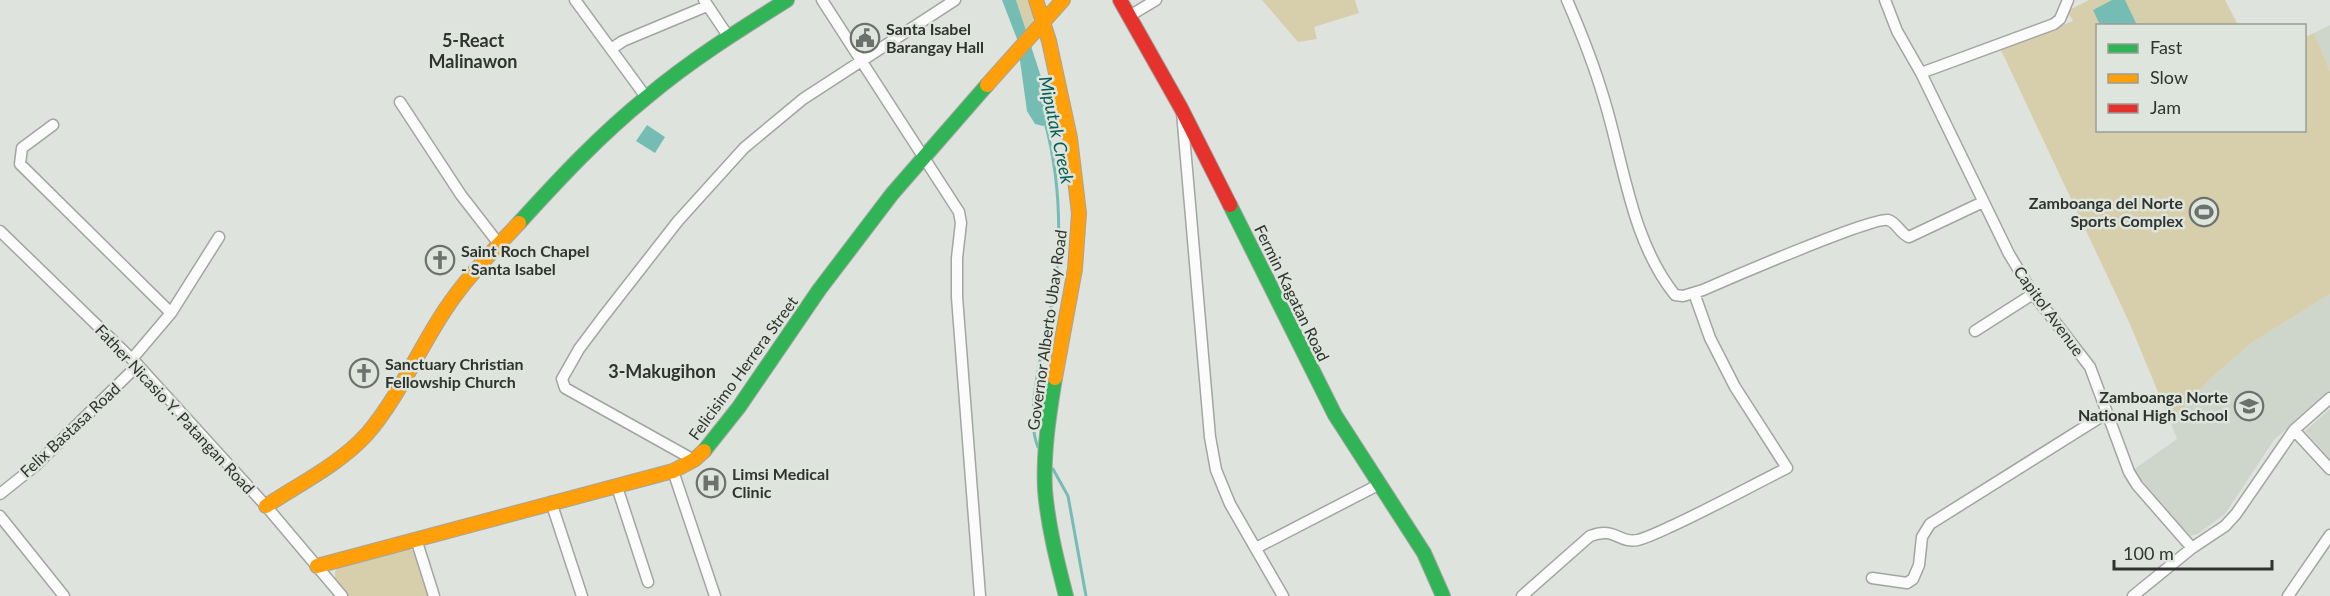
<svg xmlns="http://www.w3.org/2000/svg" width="2330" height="596" font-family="Lato,sans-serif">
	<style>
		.built { fill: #ced6cc }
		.green { fill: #d7cfab }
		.water { fill: #75bdb4 }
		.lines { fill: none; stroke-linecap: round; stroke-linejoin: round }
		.stream { stroke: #75bdb4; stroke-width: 3 }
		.street-casing { stroke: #a2a5a2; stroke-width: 13 }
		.fast-casing { stroke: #a2a5a2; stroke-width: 16 }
		.slow-casing { stroke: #a2a5a2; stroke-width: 16 }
		.jam-casing { stroke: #a2a5a2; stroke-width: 16 }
		.street { stroke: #fafbfa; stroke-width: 10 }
		.fast { stroke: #30b455; stroke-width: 14 }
		.slow { stroke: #ff9f0a; stroke-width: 14 }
		.jam { stroke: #e5322d; stroke-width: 14 }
		.labels { text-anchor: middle; stroke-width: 5; stroke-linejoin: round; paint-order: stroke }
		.poi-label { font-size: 16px; font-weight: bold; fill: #303330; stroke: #dee5dc; text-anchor: start }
		.street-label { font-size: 16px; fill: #303330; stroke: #dee5dc }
		.neighbourhood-label { font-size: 18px; font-weight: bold; fill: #303330; stroke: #dee5dc }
		.water-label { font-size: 18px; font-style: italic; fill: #065f57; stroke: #dee5dc }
	</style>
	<rect width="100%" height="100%" fill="#dfe3de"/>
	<path class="built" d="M2330 25V71L2314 33Z
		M2330 294V391L2274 440 2225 514 2198 534 2190 536 2133 470 2177 439 2170 421 2211 378 2250 344Z
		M2330 409V459L2305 431Z"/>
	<path class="green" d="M1016 0H1030C1035 13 1036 22 1026 33Z
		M1262 0H1355L1359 13 1314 27 1317 39 1298 42Z
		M2089 0H2225L2238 25 2098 26V130H2304L2305 37 2314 33 2330 71V294L2250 344 2211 378 2170 421 2129 322 2001 50 2073 21 2067 11Z
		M406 547 414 551 430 596H347C337 585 331 579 338 565Z"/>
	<path class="water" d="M1002 0H1016L1045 89 1050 116 1049 122 1043 126 1035 124 1027 111 1017 39Z
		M2112 0H2125L2137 25H2100L2093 10Z
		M647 125 665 137 655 153 636 141Z"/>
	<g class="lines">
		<path class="stream" d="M1038 447C1021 409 1053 317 1057 272 1061 222 1058 170 1045 122
			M1053 469 1068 496 1086 596"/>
		<g class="street-casing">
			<path id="street" d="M575 0 646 97
				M704 0 728 36
				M822 0 959 212 961 223 957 258V297L980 596
				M1567 0C1581 32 1594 65 1604 99 1624 164 1631 240 1675 295L1683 296 1703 290C1728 279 1872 217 1888 220 1897 222 1900 234 1909 237L1983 202
				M1885 0 1897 31 1921 73 2009 254 2032 292 2090 367 2129 472 2137 485 2192 548
				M1131 15 1156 0
				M611 49 623 41 707 6
				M1921 73 2054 24 2060 19 2068 0
				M400 102 461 195 499 244
				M1182 112 1210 437 1216 470 1230 504 1283 596
				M53 125 22 148 20 164 171 313 132 359
				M0 231 138 365 266 506 342 596
				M171 313 219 237
				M1975 331 2033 294
				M2294 430 2330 469
				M694 460 565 388 562 379 579 349 603 317 678 221 744 148 803 99 955 0
				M673 471 715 596
				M617 487 648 582
				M0 494 35 466 138 365
				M551 502 582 596
				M0 516 64 596
				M416 539 434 596
				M1256 548 1378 485
				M1872 578 1907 583 1913 579 1919 565 1922 537 1930 524 2107 413
				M1522 596 1590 536C1616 526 1618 544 1638 540 1649 537 1661 531 1672 526 1711 508 1749 487 1787 468L1735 387 1710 338 1694 293
				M2133 596 2192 548 2225 526 2236 514 2294 430 2330 398
				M2288 596 2330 535"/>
		</g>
		<g class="fast-casing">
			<path id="fast" d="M1230 205 1335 415 1424 553 1443 596
				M519 223C559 179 600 135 647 97 691 60 739 30 787 0
				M1055 378C1049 415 1043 453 1045 490 1048 526 1057 561 1066 596
				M704 451 739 407 819 290 892 194 987 85"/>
		</g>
		<g class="slow-casing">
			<path id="slow" d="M1036 0 1049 41 1070 138 1079 213 1075 269 1055 378
				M987 85 1063 0
				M266 506C299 484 340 464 367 434 397 400 419 349 445 310 466 278 493 251 519 223
				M317 566 673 471 694 460 704 451"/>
		</g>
		<g class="jam-casing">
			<path id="jam" d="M1120 0 1181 108 1230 205"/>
		</g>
		<use href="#street" class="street"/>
		<use href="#fast" class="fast"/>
		<use href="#slow" class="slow"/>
		<use href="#jam" class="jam"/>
	</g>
	<defs>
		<g id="civic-ring" transform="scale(1.5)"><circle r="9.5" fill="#dee5dc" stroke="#6d716d" stroke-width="1.5"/><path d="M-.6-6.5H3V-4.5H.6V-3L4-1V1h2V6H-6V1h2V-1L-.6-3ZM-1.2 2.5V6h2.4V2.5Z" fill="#6d716d"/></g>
		<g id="stadium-ring" transform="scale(1.5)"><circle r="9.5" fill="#dee5dc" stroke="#6d716d" stroke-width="1.5"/><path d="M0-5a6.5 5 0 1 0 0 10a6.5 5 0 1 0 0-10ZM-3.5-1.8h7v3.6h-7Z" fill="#6d716d"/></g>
		<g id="church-ring" transform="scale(1.5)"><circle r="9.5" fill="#dee5dc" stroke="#6d716d" stroke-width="1.5"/><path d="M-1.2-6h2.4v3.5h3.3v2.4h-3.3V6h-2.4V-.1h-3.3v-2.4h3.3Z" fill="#6d716d"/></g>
		<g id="school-ring" transform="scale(1.5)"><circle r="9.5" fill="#dee5dc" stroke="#6d716d" stroke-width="1.5"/><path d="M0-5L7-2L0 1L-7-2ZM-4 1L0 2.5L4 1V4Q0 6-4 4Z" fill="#6d716d"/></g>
		<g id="hospital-ring" transform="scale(1.5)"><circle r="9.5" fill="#dee5dc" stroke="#6d716d" stroke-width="1.5"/><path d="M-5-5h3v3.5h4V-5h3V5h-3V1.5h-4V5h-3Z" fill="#6d716d"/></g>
	</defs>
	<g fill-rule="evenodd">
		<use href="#civic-ring" x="865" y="38"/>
		<use href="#stadium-ring" x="2204" y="212"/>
		<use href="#church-ring" x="440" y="260"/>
		<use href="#church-ring" x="364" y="373"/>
		<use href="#school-ring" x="2249" y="406"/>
		<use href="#hospital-ring" x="711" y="483"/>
	</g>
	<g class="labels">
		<g class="poi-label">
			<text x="886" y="35">Santa Isabel<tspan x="886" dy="18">Barangay Hall</tspan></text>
			<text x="2183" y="209" text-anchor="end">Zamboanga del Norte<tspan x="2183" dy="18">Sports Complex</tspan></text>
			<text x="461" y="257">Saint Roch Chapel<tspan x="461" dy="18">- Santa Isabel</tspan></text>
			<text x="385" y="370">Sanctuary Christian<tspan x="385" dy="18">Fellowship Church</tspan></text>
			<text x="2228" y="403" text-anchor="end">Zamboanga Norte<tspan x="2228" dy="18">National High School</tspan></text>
			<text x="732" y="480">Limsi Medical<tspan x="732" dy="18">Clinic</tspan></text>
		</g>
		<g class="street-label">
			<text transform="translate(1292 293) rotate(64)" y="6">Fermin Kagatan Road</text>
			<text transform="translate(2049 311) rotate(54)" y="6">Capitol Avenue</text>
			<text transform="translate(1047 330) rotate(-82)" y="6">Governor Alberto Ubay Road</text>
			<text transform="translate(743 368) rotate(-54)" y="6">Felicisimo Herrera Street</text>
			<text transform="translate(175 409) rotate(47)" y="6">Father Nicasio Y. Patangan Road</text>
			<text transform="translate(70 430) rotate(-43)" y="6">Felix Bastasa Road</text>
		</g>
		<g class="neighbourhood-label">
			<text x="473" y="47">5-React<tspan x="473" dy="21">Malinawon</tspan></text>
			<text x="662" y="378">3-Makugihon</text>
		</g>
		<g class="water-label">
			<text transform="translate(1056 130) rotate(78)" y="6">Miputak Creek</text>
		</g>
	</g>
	<rect x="2096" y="24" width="210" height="108" fill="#dee5dc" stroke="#989e97" stroke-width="1.5"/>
	<rect x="2108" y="44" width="30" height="9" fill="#30b455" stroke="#989e97" stroke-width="1.5"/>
	<text x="2150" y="54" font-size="18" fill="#303330">Fast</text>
	<rect x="2108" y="74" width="30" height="9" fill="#ff9f0a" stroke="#989e97" stroke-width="1.5"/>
	<text x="2150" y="84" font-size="18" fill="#303330">Slow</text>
	<rect x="2108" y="104" width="30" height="9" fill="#e5322d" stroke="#989e97" stroke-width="1.5"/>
	<text x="2150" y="114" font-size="18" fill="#303330">Jam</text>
	<path d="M2114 560v9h158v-9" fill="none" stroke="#303330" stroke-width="3"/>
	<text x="2123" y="560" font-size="18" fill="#303330" stroke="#dee5dc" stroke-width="4.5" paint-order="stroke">100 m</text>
</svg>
